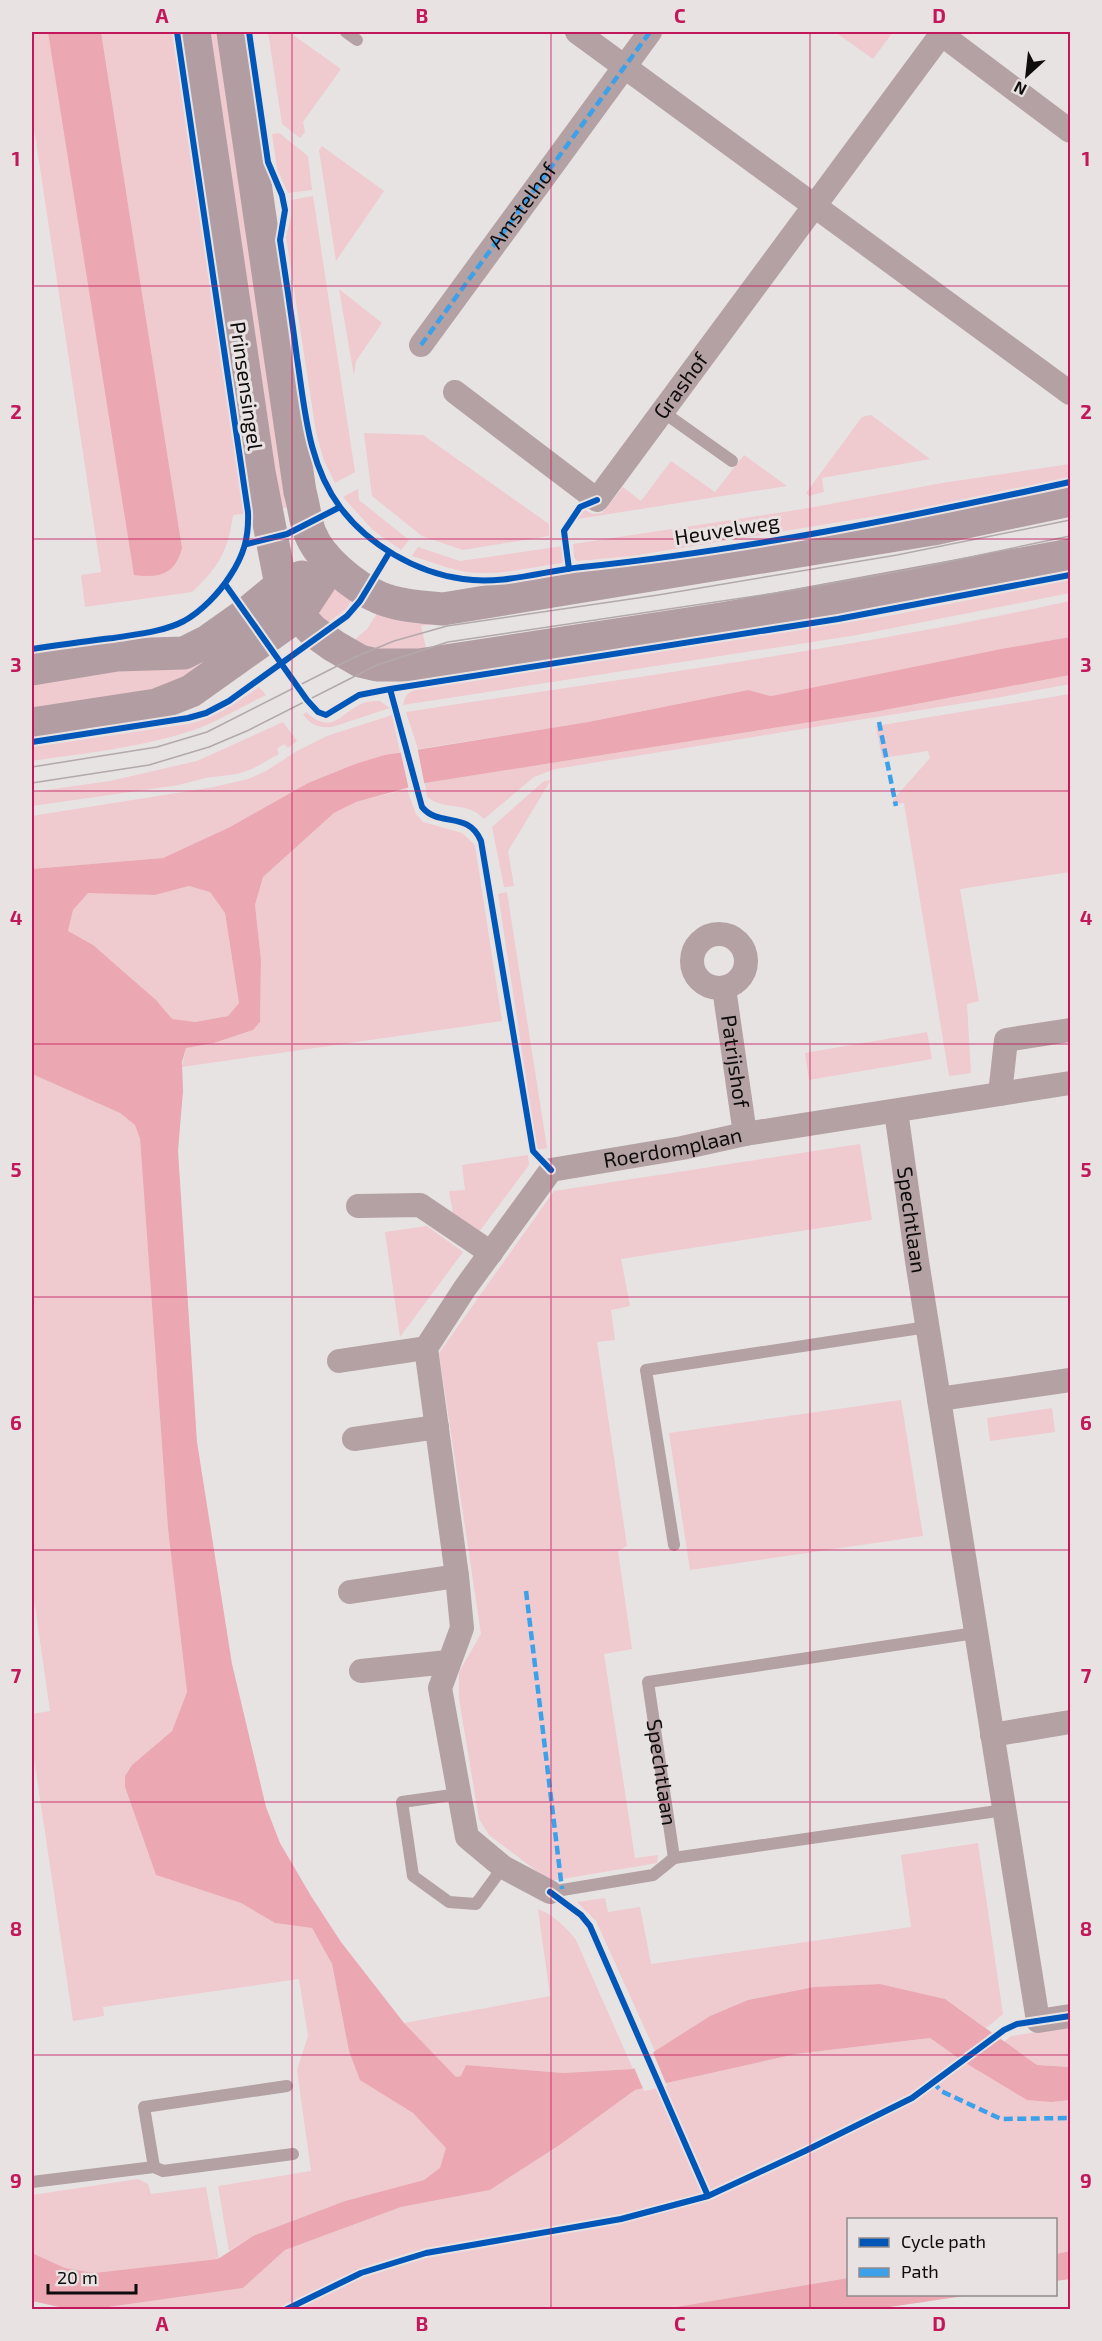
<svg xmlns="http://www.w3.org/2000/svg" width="1102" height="2341" font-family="'Exo 2',sans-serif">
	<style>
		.green { fill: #efcacf }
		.water { fill: #eba7b2; fill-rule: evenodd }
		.pier { fill: #e7e3e3 }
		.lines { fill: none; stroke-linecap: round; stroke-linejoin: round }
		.lane { stroke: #b4a1a3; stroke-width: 12 }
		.street { stroke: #b4a1a3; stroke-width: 24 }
		.secondary { stroke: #b29ea2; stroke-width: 33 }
		.tram { stroke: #b3a8aa; stroke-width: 1.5 }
		.quiet { stroke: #3da1e9; stroke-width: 4.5; stroke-dasharray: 9 4.5; stroke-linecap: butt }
		.cycleway-casing { stroke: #e8e2e2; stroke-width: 10 }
		.cycleway { stroke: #0057b8; stroke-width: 6 }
		.grid { fill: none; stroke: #c2185b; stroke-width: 1.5; stroke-opacity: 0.55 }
		.labels { text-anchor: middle; stroke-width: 6; stroke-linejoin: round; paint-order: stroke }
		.street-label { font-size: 21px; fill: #0e0c0c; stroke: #e8e2e2 }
		.neatline { fill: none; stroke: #c2185b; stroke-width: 2 }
		.grid-label { font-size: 20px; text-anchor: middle; font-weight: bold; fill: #c2185b }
	</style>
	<rect width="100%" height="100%" fill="#e7e3e3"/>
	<path class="green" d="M32 32H48L182 548 101 32H172L244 514 233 515C228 551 219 567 192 592L85 607 81 575 101 572 32 115Z
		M203 32H224L294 503 285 508 274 509Z
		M268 32H289L341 69 303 122 305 132 300 138 282 124Z
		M835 32H893L873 59Z
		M279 133 308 156 312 190 288 193 277 169 272 134Z
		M322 146 384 191 336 261 319 150Z
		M313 196 355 472 335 483 324 461 316 432 286 237 291 216V200Z
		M339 289 382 323 356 361 354 376Z
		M871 415 930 459 822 478 824 492 809 496 806 493 862 417Z
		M364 433 423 435 549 524V536L463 550 422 536 372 496Z
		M744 455 787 486 577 519 585 510 593 514 602 513 623 487 641 501 671 461 715 492Z
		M1070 464V477L907 511 632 556 577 561 574 557 573 544 803 509 942 483Z
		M358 489 359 500 409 540 401 550 373 530 343 497Z
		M1070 508V512L927 544 421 626 427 652 931 572 1070 543V547L931 576 739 609 427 656C400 658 376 652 352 642L367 629 379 610C406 622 432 618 460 615L734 574 926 539Z
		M563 546 564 559 562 563C534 567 505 574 477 573 455 572 433 562 412 556L418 547 460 561Z
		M1070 580V593L857 635 403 705C405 696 407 692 416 690L888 616Z
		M336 585 353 598 346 609 325 625 315 617Z
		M1070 601V637L1001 649 771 696 747 690 588 722 418 749 406 712C628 678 851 649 1070 601Z
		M236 651 180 685 32 717V680Z
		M1070 675V684L995 698 555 769 534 777 484 819C468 801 445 811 427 797L425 783 874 712Z
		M259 687 266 695C241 707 217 722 191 731 139 748 85 753 32 761V747L188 724C216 718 236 703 259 687Z
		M1070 694V872L960 889 979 1001 967 1004 971 1073 949 1076 904 803 892 804 893 800 930 758 928 751 882 758 876 726Z
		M380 701 390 708 332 727C319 728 311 725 303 715L306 712C332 735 339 715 361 704 367 701 374 701 380 701Z
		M392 715 400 752 355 764 308 783 230 827 163 858 32 869V816L214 787 248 779 266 771 297 751 327 736Z
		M283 722 297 741 288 748 284 744 277 749 279 754 252 769 237 774 205 778 179 785 32 806V792L110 781 197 761Z
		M551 780 508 851 514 886 504 887 492 827 544 781Z
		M407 789 416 814 423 822 462 833 475 845 502 1021 182 1067 186 1048 214 1043 253 1030 260 1022 261 960 255 905 263 877 334 813 356 802Z
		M189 886 210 892 225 913 239 1003 228 1016 194 1022 171 1019C146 988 102 951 68 931L73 910 88 892 155 895Z
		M507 892 547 1148 537 1150 498 894Z
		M927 1032 932 1059 809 1080 805 1053Z
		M32 1074 120 1113 135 1125 140 1139 168 1529 187 1692 172 1731 132 1765 125 1776V1787L156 1875 241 1903 275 1923 312 1928 332 1964 349 2051 360 2079 413 2113 447 2148 440 2169 424 2180 345 2201 253 2236 229 2251 218 2186 311 2171 297 2070 308 2036 299 1979 103 2007 104 2016 73 2021 32 1745V1714L50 1711 32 1585Z
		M860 1144 872 1220 621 1259 630 1306 611 1310 615 1340 597 1342 627 1546 618 1551 632 1649 604 1654 635 1858 658 1855 657 1863 550 1881 489 1835 479 1819 459 1699V1672L481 1634 439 1353 554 1191Z
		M528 1155 529 1165 479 1232 453 1213 449 1191 465 1190 462 1165Z
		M427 1226 463 1252 400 1337 385 1232Z
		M901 1400 923 1536 690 1570 669 1433Z
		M1052 1408 1055 1432 990 1441 987 1418Z
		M978 1843 1003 2014 986 2028 945 1999 880 1984 814 1987 748 2000 710 2016 655 2051 596 1921 577 1902 605 1898 608 1912 640 1907 651 1964 911 1927 901 1855Z
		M538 1909C555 1916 565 1926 576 1940L633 2069 563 2073 466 2065 461 2076 456 2077 404 2023 550 1996Z
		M1070 2027V2067L1037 2065 1004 2042 1011 2036Z
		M930 2038 964 2062 1052 2102 1070 2100V2251L1056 2254V2220H848V2278L664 2309 87 2310 243 2288 285 2250 401 2207 490 2190 561 2144 635 2090 796 2054Z
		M138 2179 148 2184 151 2194 206 2187 219 2259 94 2273 65 2268 32 2253V2195Z"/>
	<path class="water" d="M48 32H101L182 548C175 575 159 578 134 575Z
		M1070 637V675L874 712 425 783 356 802 334 813 263 877 255 905 261 960 260 1022 253 1030 214 1043 186 1048 182 1062 183 1091 178 1151 197 1442 232 1664 266 1807 280 1843 311 1896 341 1942 404 2023 456 2077 461 2076 466 2065 563 2073 633 2069 655 2051 710 2016 748 2000 814 1987 880 1984 945 1999 1037 2065 1070 2067V2100L1052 2102 1027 2100 964 2062 930 2038 796 2054 635 2090 561 2144 490 2190 401 2207 285 2250 243 2288 87 2310 68 2309 32 2301V2253L65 2268 94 2273 218 2259 253 2236 345 2201 424 2180 440 2168 446 2148 413 2113 360 2080 349 2051 332 1964 312 1928 275 1923 241 1903 156 1875 125 1787V1776L132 1765 172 1731 187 1692 168 1529 140 1139 135 1125 120 1113 32 1074V869L163 858 230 827 308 783 355 764 385 755 588 722 748 690 771 696 1001 649ZM189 886 210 892 225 913 239 1003 228 1016 195 1022 172 1019 156 1000 93 945 68 931 73 910 88 893 155 895Z
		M1070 2251V2279L1056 2281V2254Z
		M848 2278V2294L971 2295 876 2309H664Z"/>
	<path class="pier" d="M417 746 425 787 409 790 400 749Z
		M652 2050 667 2086 644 2091 633 2065Z"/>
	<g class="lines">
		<g class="lane">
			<path d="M346 32 357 40"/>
			<path d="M663 412 732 461"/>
			<path d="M674 1545 646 1370 927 1327"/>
			<path id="s1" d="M975 1633 648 1682 674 1858 1004 1810"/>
			<path d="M459 1794 402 1802 413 1876 449 1902 476 1904 503 1867"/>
			<path d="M550 1892 653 1875 674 1858"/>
			<path d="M154 2167 144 2107 287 2086"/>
			<path d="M32 2182 154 2167 163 2171 293 2154"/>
		</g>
		<g class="street">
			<path d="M577 32 1070 393"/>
			<path d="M941 34 1070 131"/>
			<path id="s2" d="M421 345 650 32"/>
			<path id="s3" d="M455 392 597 500 943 32"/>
			<circle cx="719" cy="961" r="27"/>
			<path id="s4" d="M724 988 745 1134"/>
			<path d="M1000 1094 1006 1040 1070 1030"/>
			<path id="s5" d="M896 1111 917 1261 1038 2021 1070 2016"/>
			<path d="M358 1206 420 1205 491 1253"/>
			<path d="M339 1361 426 1348"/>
			<path d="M939 1399 1070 1380"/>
			<path d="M354 1439 437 1427"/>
			<path d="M350 1592 457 1576"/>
			<path d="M361 1671 448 1662"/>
			<path d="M992 1735 1070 1722"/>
			<path id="s6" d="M550 1892 503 1867 467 1837 440 1688 462 1628 457 1576 426 1348 465 1288 551 1170 682 1148 745 1134 1070 1083"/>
		</g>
		<path class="secondary" d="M194 32 259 472 281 585 298 615 313 631 334 646 360 661 377 665H419L727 618 1070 555
			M233 32 300 492C304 505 305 521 310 533 320 559 354 587 380 598 400 606 422 607 443 609L933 529 1070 500
			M32 669 117 655 184 653 208 641 246 614 281 585 302 577
			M32 724 156 705 191 691 298 615 331 565"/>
		<path class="tram" d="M32 767 157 747 207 732 355 657 394 641 447 626 658 595 897 555 1070 520
			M32 783 149 765 209 747 249 730 377 665 448 642 776 593 913 569 1070 536"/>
		<path class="quiet" d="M421 345 650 32
			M879 722 896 806
			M526 1591 562 1889
			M933 2082 941 2091 1001 2119 1070 2118"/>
		<g class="cycleway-casing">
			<path id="cycleway" d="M249 32 268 162 282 195 285 210 280 240C286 279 292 319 297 358 305 410 308 464 340 507 368 545 417 573 463 579 503 585 543 571 582 567 746 550 909 517 1070 482
				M247 544 287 534 340 507
				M569 569 564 531 580 507 597 500
				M225 584 307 700 318 712 326 715 359 695 390 689 838 619 1070 575
				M32 649C59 645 86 641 113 638 137 634 163 632 184 621 202 611 219 593 230 576 244 555 249 537 248 512L177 32
				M390 689 422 807C439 828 468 810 481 841L533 1151 551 1170
				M32 742 188 718 206 713 229 701 347 616 360 601 389 553
				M550 1892 581 1915 590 1926 708 2196
				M285 2310 361 2273 426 2253 621 2219 708 2196 805 2151 912 2098 1004 2030 1017 2024 1070 2016"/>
		</g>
		<use href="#cycleway" class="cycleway"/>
	</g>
	<path class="grid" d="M292 32V2310M551 32V2310M810 32V2310M32 286H1070M32 539H1070M32 791H1070M32 1044H1070M32 1297H1070M32 1550H1070M32 1802H1070M32 2055H1070"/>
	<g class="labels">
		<g class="street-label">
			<text dy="7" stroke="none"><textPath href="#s2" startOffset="172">Amstelhof</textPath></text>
			<text transform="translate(246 386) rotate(82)" y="7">Prinsensingel</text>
			<text dy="7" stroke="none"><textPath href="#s3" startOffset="320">Grashof</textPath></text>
			<text transform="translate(727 530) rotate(-9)" y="7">Heuvelweg</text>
			<text dy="7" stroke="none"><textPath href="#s4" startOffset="74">Patrijshof</textPath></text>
			<text dy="7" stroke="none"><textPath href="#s6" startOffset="939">Roerdomplaan</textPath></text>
			<text dy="7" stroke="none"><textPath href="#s5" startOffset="110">Spechtlaan</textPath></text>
			<text dy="7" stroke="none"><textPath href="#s1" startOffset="422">Spechtlaan</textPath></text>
		</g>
	</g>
	<rect width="1102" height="2341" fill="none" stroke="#e8e2e2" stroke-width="66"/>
	<rect x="847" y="2218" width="210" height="78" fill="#e8e2e2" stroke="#918c8c" stroke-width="1.5"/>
	<rect x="859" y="2238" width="30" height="9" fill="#0057b8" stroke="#918c8c" stroke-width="1.5"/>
	<text x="901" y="2248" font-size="18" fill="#0e0c0c">Cycle path</text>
	<rect x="859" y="2268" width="30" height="9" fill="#3da1e9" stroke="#918c8c" stroke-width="1.5"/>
	<text x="901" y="2278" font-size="18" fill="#0e0c0c">Path</text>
	<g transform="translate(1027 75) rotate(207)" stroke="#e8e2e2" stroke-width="4.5" paint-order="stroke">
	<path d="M0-4.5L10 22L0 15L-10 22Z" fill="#0e0c0c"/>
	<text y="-9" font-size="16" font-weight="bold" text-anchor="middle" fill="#0e0c0c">N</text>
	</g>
	<path d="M48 2284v9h88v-9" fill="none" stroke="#0e0c0c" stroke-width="3"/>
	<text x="57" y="2284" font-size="18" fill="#0e0c0c" stroke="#e8e2e2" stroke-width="4.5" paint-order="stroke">20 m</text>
	<rect x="33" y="33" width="1036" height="2275" class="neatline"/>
	<g class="grid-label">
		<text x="162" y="23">A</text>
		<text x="422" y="23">B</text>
		<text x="680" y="23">C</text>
		<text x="939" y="23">D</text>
		<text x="16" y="166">1</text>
		<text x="1086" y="166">1</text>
		<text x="16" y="419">2</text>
		<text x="1086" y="419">2</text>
		<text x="16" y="672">3</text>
		<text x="1086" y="672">3</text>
		<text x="16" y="925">4</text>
		<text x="1086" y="925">4</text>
		<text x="16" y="1177">5</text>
		<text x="1086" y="1177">5</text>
		<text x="16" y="1430">6</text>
		<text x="1086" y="1430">6</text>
		<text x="16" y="1683">7</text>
		<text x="1086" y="1683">7</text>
		<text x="16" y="1936">8</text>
		<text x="1086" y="1936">8</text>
		<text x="16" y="2188">9</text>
		<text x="1086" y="2188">9</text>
		<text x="162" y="2331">A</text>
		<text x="422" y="2331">B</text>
		<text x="680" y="2331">C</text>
		<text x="939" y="2331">D</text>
	</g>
</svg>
